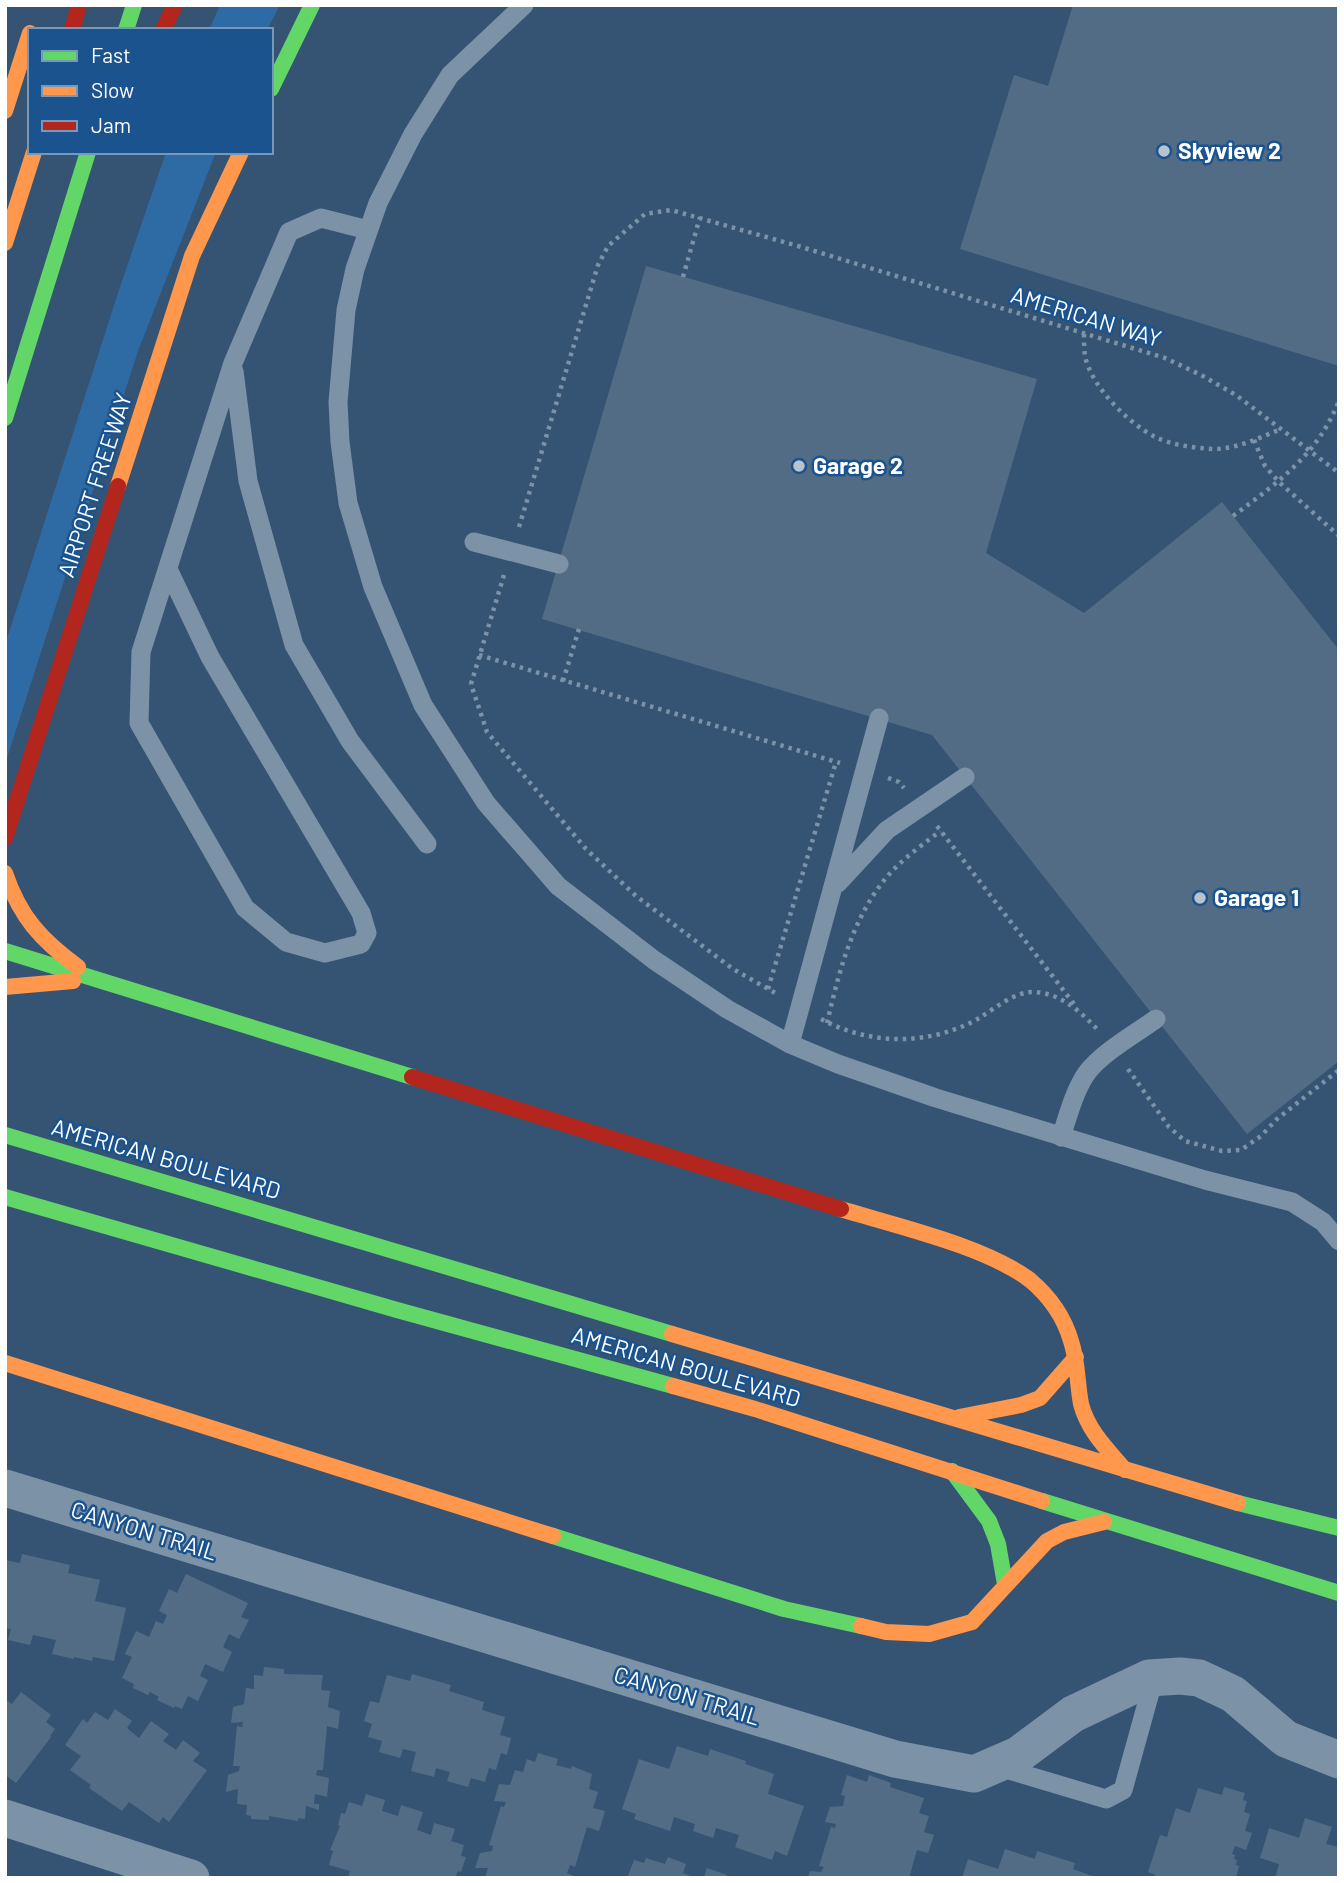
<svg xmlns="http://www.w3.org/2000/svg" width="1344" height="1883" font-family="Barlow,sans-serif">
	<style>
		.green { fill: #2e6aa4 }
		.building { fill: #536c85 }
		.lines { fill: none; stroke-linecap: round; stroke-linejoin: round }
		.path { stroke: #7c92a7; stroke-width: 4.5; stroke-dasharray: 3.5 5; stroke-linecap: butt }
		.lane { stroke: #7c92a7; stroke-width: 19 }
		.street { stroke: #7c92a7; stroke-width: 37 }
		.fast { stroke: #63d668; stroke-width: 16 }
		.slow { stroke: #ff974d; stroke-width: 16 }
		.jam { stroke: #b3261e; stroke-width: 16 }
		.poi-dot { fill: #b8c3ce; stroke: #1a538e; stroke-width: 2.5 }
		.labels { text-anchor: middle; stroke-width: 5; stroke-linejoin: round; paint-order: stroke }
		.poi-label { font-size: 23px; font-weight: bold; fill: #fff; stroke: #1a538e; text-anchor: start }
		.street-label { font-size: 23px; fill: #fff; stroke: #1a538e }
	</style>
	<rect width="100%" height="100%" fill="#355473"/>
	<path class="green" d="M220 5H280L267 30H209Z
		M166 152H216L138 351 5 764V645L118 293Z"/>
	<path class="building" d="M1073 5H1339V366L960 249 1014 75 1048 86Z
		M646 266 1037 379 986 553 1084 613 1222 502 1339 650V1061L1247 1134 932 735 542 619Z
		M22 1554 70 1565 68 1573 100 1580 95 1601 126 1608 114 1661 93 1657 92 1661 74 1657V1659L52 1654 56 1640 33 1635 30 1645 8 1640 11 1629 5 1628V1560L20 1563Z
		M186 1574 248 1603 241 1617 249 1620 239 1639 229 1634 223 1647 232 1652 223 1672 205 1664 200 1676 208 1680 198 1701 188 1696 182 1709 175 1706 174 1708 157 1700 159 1697 150 1692 148 1695 133 1688 134 1684 122 1678 132 1657 125 1654 136 1631 149 1637 156 1621 163 1624 167 1615 159 1611 169 1589 177 1593Z
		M264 1667 284 1669V1674L323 1675 321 1690 330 1691 328 1707 340 1711 338 1729 327 1726 323 1770H317L316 1775 329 1778 327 1797 315 1794 314 1804H319V1810L306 1806 305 1819 298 1818V1821L269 1816V1820L251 1819V1816L246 1815 247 1805 237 1804 238 1789 226 1792 228 1775 239 1771 240 1766H233L237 1726 242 1727 243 1722 231 1723 233 1707 244 1704 246 1688 254 1689V1675L263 1676Z
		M412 1674 451 1685 449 1691 484 1702 482 1710 505 1717 500 1735 511 1738 507 1755 501 1753 496 1770 489 1768 485 1782 471 1778 468 1787 447 1781 450 1772 436 1768 434 1777 411 1771 416 1752 403 1749 400 1758 379 1752 382 1741 368 1737 372 1724 364 1721 370 1701 379 1703 387 1675 410 1681Z
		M21 1692 51 1715 46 1722 55 1729 50 1736 51 1737 16 1783 5 1775V1699L12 1704Z
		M115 1709 132 1721 127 1728 139 1738 151 1721 169 1734 163 1741 176 1750 183 1740 200 1753 193 1761 207 1770 169 1822 163 1817 159 1823 129 1802 122 1811 89 1788 91 1785 70 1770 81 1756 65 1745 83 1719 87 1723 95 1712 108 1720Z
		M677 1746 708 1756 710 1749 746 1761 745 1764 774 1774 768 1794 804 1806 787 1856 775 1851 772 1860 735 1847 739 1835 716 1828 713 1838 693 1831 695 1824 674 1817 670 1831 634 1819 636 1814 622 1809 639 1759 669 1769Z
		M538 1753 558 1759 556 1765 571 1769 572 1766 592 1774 589 1789 598 1792 593 1808 605 1811 599 1831 587 1827 575 1867 570 1865 567 1873 579 1878H485L488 1868H475L480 1853 492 1851 493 1846 489 1845 501 1806 504 1807 506 1802 494 1801 499 1784 510 1785 515 1770 523 1772 527 1759 535 1762Z
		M847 1775 867 1782 869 1775 891 1783 890 1787 924 1798 919 1813 929 1816 924 1832 934 1835 928 1853 917 1850 909 1878H808L810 1871 821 1872 824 1867 819 1866 831 1827 835 1828 836 1824 825 1822 830 1807 843 1806 845 1796 841 1795Z
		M1224 1787 1245 1793 1243 1800 1247 1801 1244 1812 1250 1814 1245 1831 1252 1833 1246 1850 1235 1846 1232 1854 1235 1855 1234 1859 1237 1860 1236 1865 1239 1866 1236 1878H1154L1155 1875 1148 1872 1160 1835 1167 1837 1176 1808 1190 1813 1198 1788 1222 1795Z
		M366 1794 385 1800 382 1811 398 1816 401 1805 423 1812 417 1830 431 1835 434 1823 455 1829 451 1841 464 1845 461 1856 466 1857 461 1872 458 1871 455 1878H348L350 1871 329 1865 333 1851 330 1850 340 1826 338 1825 341 1813 345 1814 349 1802 362 1806Z
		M1305 1818 1332 1827 1326 1844 1339 1847V1878H1275L1279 1864 1260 1858 1269 1828 1299 1838Z
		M1005 1849 1035 1859 1037 1851 1075 1863 1073 1869 1097 1878H962L968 1859 998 1869Z
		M668 1857 686 1864 683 1873 696 1878H627L634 1860 644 1863 646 1858 665 1864Z
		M707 1868 727 1875 726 1878H704Z"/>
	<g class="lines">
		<path class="path" d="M683 277 700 217
			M1084 334C1084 341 1084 349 1085 356 1091 386 1128 423 1155 437 1172 445 1194 448 1213 449 1237 449 1259 438 1281 429
			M1254 440 1265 466 1279 482 1339 536
			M1233 516C1277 483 1319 454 1339 400
			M519 527 598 265 608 246 645 214 671 210 798 246 1165 358 1201 375 1236 395 1339 473
			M504 575 471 684 487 732 586 849 636 896 733 969 777 994
			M479 655 840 763
			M563 681 579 629
			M888 778 899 782 904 788
			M937 826 1077 1008
			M768 989 836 762
			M821 1019C871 1046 932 1046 981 1017 995 1008 1016 991 1034 992 1060 993 1080 1011 1097 1029
			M827 1023C840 968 854 911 894 869 908 855 925 843 940 831
			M1128 1069 1169 1127 1185 1141 1222 1151 1241 1150 1261 1136 1277 1119 1339 1070"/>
		<path class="lane" d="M524 5 450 75 413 134 378 203 355 269 346 310 338 402 340 442 348 503 373 587 423 705 486 803 558 886 654 960 727 1009 790 1044 838 1064 936 1098 1205 1180 1292 1202 1323 1222 1339 1241
			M234 371 248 481 294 645 350 741 427 844
			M474 542 559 564
			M168 569 210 657 361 913 367 933 361 944 325 953 286 942 245 908 139 723 141 652 233 363 289 232 321 218 368 230
			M838 883 887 830 965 777
			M790 1044 879 718
			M1061 1137C1068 1116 1074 1092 1086 1074 1101 1053 1135 1034 1156 1019
			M999 1767 1106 1799 1123 1790 1154 1678"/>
		<path class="street" d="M5 1488 895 1759 974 1774 1018 1755 1073 1714 1149 1678 1180 1676 1199 1678 1233 1694 1286 1739 1339 1760
			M5 1818 191 1878"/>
		<path class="fast" d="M126 30 134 5
			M271 89 312 5
			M5 418 88 152
			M5 951 412 1077
			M5 1135 672 1334
			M5 1197 397 1310 673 1386
			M952 1471 989 1521 998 1544 1005 1584
			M1042 1501 1339 1593
			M1238 1503 1339 1528
			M553 1536 784 1609 861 1626"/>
		<path class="slow" d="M5 111 30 33
			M5 243 34 152
			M118 486 192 256 241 152
			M5 873C20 917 41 940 78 967
			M5 987 73 981
			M841 1209C896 1226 985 1246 1030 1280 1049 1296 1064 1317 1071 1341 1078 1362 1077 1383 1081 1404 1088 1431 1108 1450 1125 1470
			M672 1334 1238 1503
			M5 1363 553 1536
			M673 1386 755 1409 1042 1501
			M959 1417 1021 1405 1040 1398 1076 1357
			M861 1626 886 1632 929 1634 972 1622 1047 1541 1064 1532 1104 1522"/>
		<path class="jam" d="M72 30 79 5
			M163 30 175 5
			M5 838 118 486
			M412 1077 841 1209"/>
	</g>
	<g class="poi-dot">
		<circle cx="1164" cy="151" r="7"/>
		<circle cx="799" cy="466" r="7"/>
		<circle cx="1200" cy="898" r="7"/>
	</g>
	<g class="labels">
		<g class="poi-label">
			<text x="1178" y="159">Skyview 2</text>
			<text x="813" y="474">Garage 2</text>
			<text x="1214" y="906">Garage 1</text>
		</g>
		<g class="street-label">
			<text transform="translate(1086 317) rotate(17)" y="8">AMERICAN WAY</text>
			<text transform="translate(95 485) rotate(-72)" y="8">AIRPORT FREEWAY</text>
			<text transform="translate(166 1159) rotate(16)" y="8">AMERICAN BOULEVARD</text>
			<text transform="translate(686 1367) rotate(16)" y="8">AMERICAN BOULEVARD</text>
			<text transform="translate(144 1531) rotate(17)" y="8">CANYON TRAIL</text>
			<text transform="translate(687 1696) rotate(17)" y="8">CANYON TRAIL</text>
		</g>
	</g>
	<rect width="1344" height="1883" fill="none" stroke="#ffffff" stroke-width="14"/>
	<rect x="28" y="28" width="245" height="126" fill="#1a538e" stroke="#7698bb" stroke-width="2"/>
	<rect x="42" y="51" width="35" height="10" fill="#63d668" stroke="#7698bb" stroke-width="2"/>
	<text x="91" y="63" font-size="21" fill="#ffffff">Fast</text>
	<rect x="42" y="86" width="35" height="10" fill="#ff974d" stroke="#7698bb" stroke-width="2"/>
	<text x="91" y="98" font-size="21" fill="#ffffff">Slow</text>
	<rect x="42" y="121" width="35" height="10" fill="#b3261e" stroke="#7698bb" stroke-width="2"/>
	<text x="91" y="133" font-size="21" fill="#ffffff">Jam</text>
</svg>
